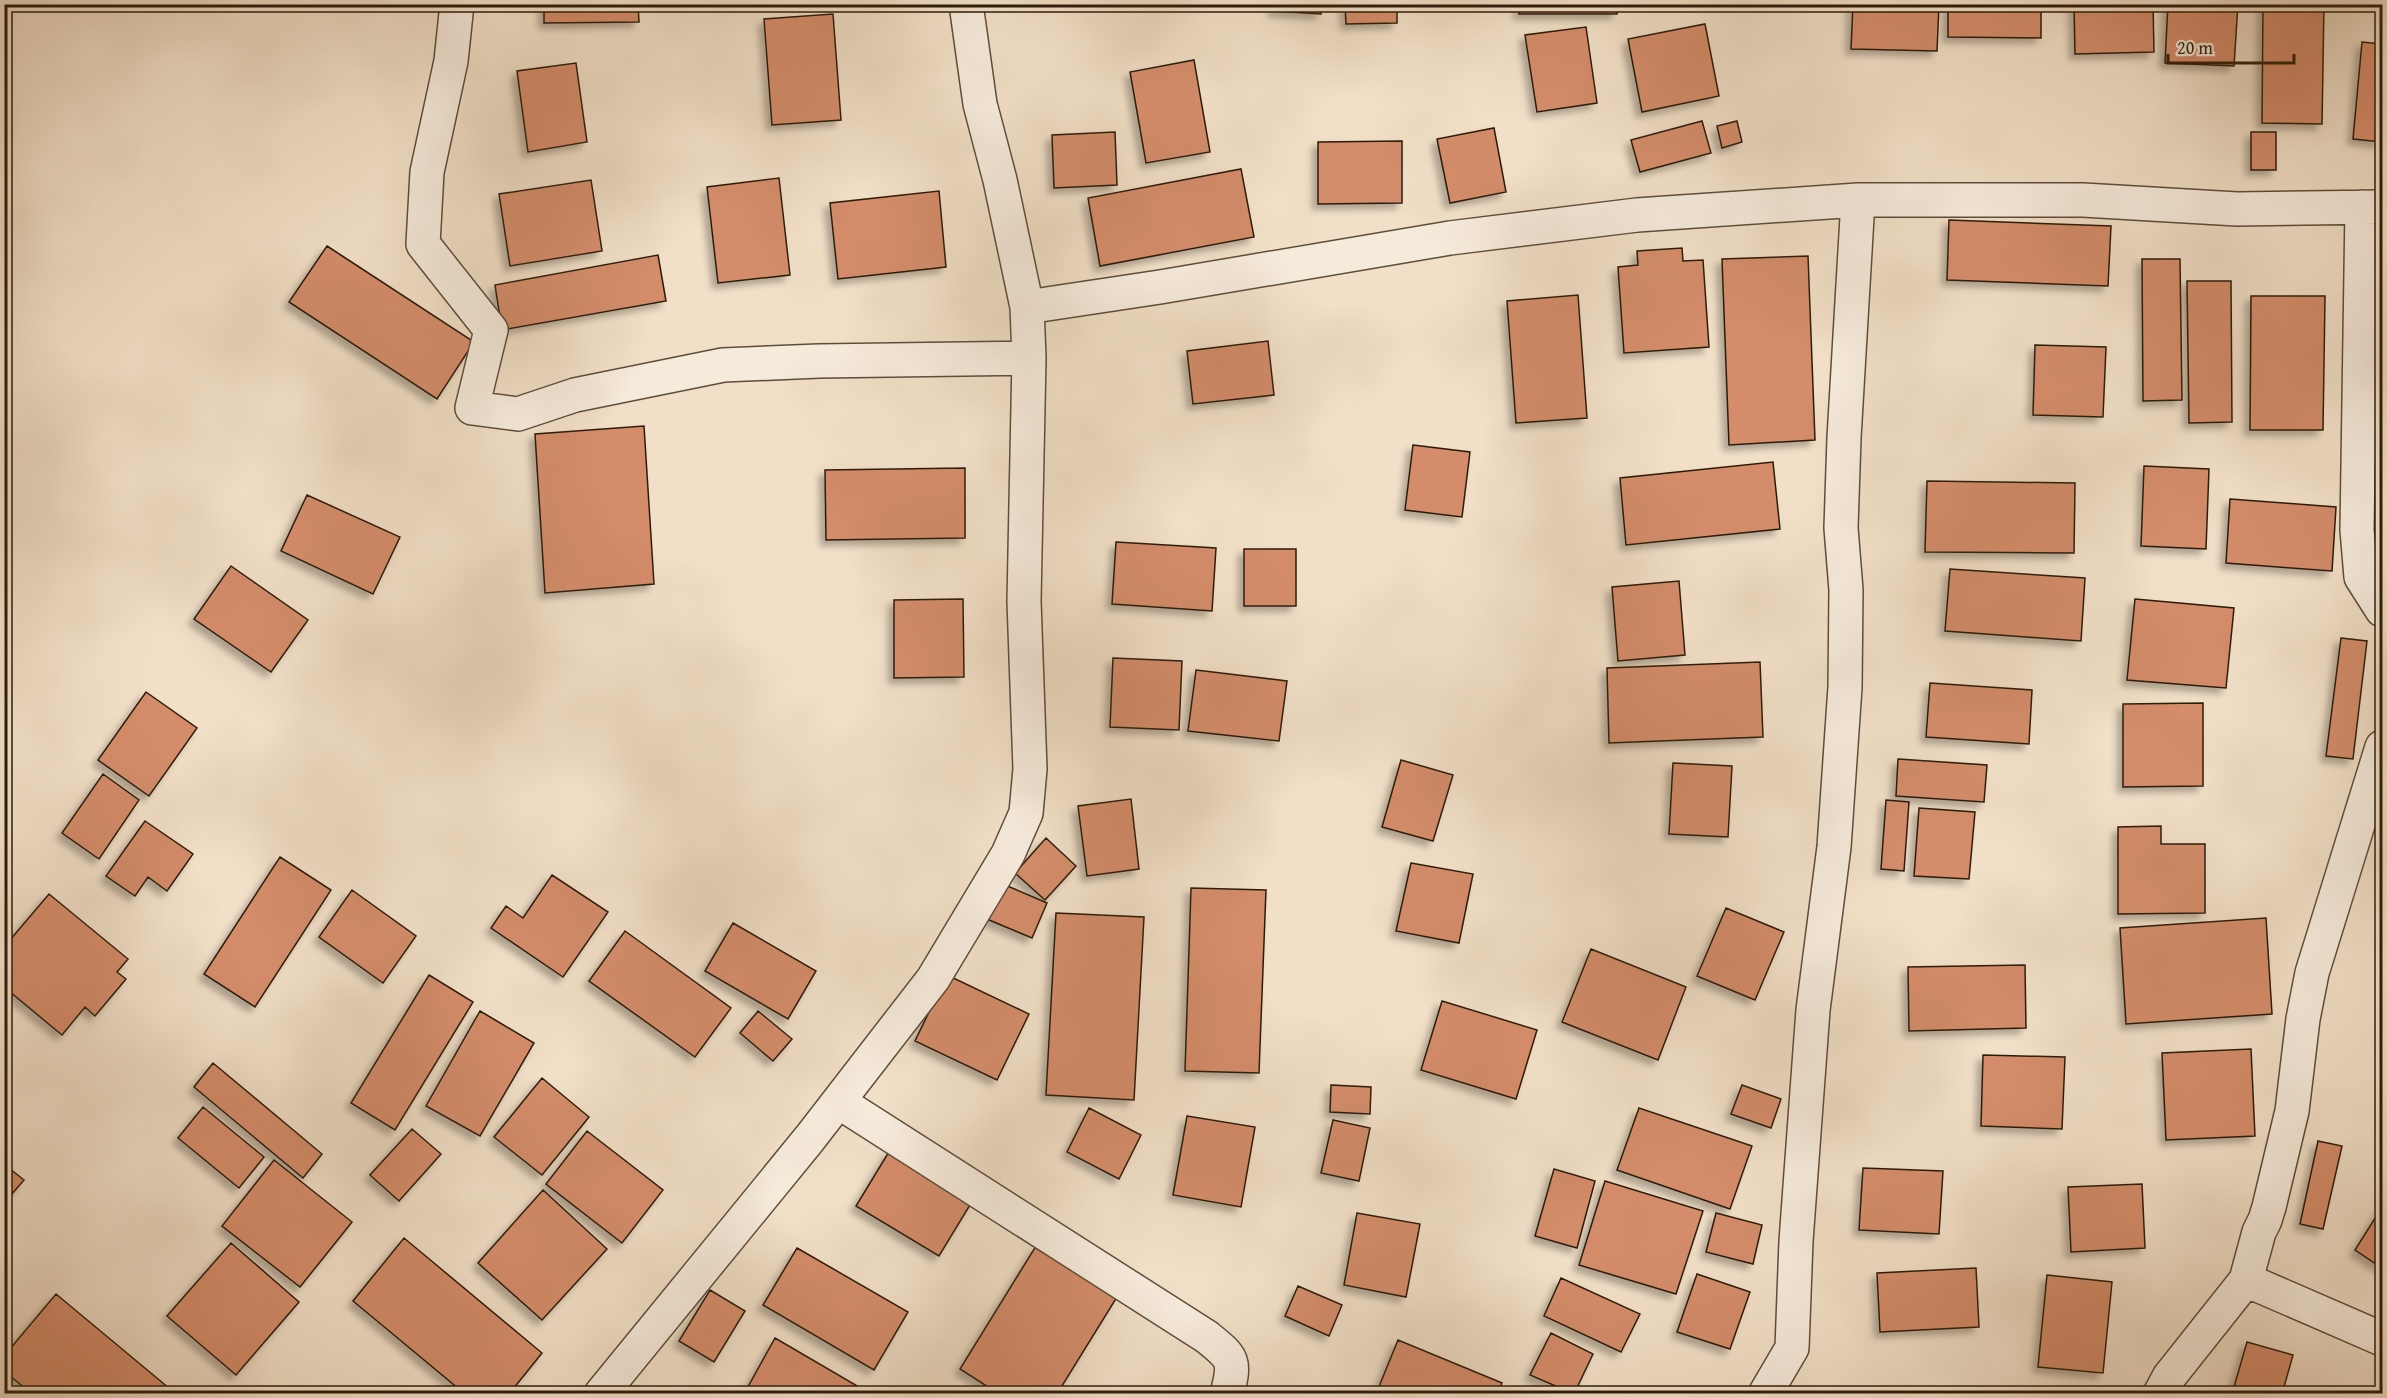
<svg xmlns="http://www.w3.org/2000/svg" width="2387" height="1398" font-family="'Gentium Book Plus',serif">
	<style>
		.building { fill: #d48c6a; stroke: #2c1d0b; stroke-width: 1.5; filter: url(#shadow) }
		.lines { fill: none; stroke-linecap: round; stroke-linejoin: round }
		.minor-casing { stroke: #5d4e3a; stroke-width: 36 }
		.minor { stroke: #f6eadb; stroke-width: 33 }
	</style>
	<defs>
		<filter id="shadow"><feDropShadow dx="-5.5" dy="5.5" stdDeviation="3" flood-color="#0004"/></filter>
	</defs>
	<rect width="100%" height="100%" fill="#f1dfc7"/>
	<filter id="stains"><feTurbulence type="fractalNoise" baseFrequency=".00333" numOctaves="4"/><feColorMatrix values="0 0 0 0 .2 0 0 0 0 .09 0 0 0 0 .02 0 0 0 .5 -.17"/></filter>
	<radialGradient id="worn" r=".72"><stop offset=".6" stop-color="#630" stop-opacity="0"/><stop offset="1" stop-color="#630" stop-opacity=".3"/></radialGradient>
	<path class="building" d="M544 4H638L639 22 544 23Z
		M1274 4H1322L1321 14 1274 11Z
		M1345 4H1397V23L1346 24Z
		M1519 4H1617V14H1519Z
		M1853 4H1939L1937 51 1851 49Z
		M1948 4H2041V38L1948 37Z
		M2074 4H2153L2154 52 2075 54Z
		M2168 4H2238L2234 66 2165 63Z
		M2263 4H2324L2322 124 2262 123Z
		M833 14 841 120 772 125 764 19Z
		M1705 24 1719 96 1642 112 1628 39Z
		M1586 27 1597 103 1537 112 1525 35Z
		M2362 42 2382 44V142L2353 139Z
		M1194 60 1210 152 1146 163 1130 72Z
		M576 63 587 142 528 152 517 71Z
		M1702 121 1711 153 1640 172 1631 140Z
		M1737 121 1742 142 1722 148 1717 126Z
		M1494 128 1506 192 1450 203 1437 139Z
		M1115 132 1117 185 1054 188 1052 135Z
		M2251 132H2276V170H2251Z
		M1402 141V203L1318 204V142Z
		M1241 169 1254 237 1100 266 1088 198Z
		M779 178 790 275 718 283 707 187Z
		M591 180 602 251 510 266 499 194Z
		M939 191 946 267 838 279 830 203Z
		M1949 220 2111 226 2108 286 1947 280Z
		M327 246 474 342 437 399 289 302Z
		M1682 248 1683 261 1703 260 1709 347 1624 353 1618 267 1638 265 1637 251Z
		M658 255 666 301 502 330 495 285Z
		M1808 256 1815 440 1729 445 1722 259Z
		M2142 259H2180L2182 400 2143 401Z
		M2187 281H2231L2232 422 2189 423Z
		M1578 295 1587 418 1516 423 1507 301Z
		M2251 296H2325L2323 430H2250Z
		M1268 341 1274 395 1193 404 1187 351Z
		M2035 345 2106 347 2103 417 2033 415Z
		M644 426 654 584 545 593 535 434Z
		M1413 445 1470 452 1462 517 1405 510Z
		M1773 462 1780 529 1626 545 1620 478Z
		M2144 466 2209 469 2206 549 2141 546Z
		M965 468V538L826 540 825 470Z
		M1927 481 2075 483 2074 553 1925 552Z
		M307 495 400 537 373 594 281 551Z
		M2230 499 2336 507 2332 571 2226 563Z
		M1116 542 1216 548 1212 611 1112 604Z
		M1244 549H1296V606H1244Z
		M231 566 308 620 271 672 194 619Z
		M1950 569 2085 578 2081 641 1945 631Z
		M1679 581 1685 655 1618 661 1612 587Z
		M963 599 964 677 894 678V600Z
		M2135 599 2234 608 2226 688 2127 680Z
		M2341 638 2367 641 2353 759 2326 756Z
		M1113 658 1182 661 1179 730 1110 727Z
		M1760 662 1763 737 1609 743 1607 668Z
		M1196 670 1287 681 1279 741 1188 731Z
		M1930 683 2032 690 2029 744 1926 737Z
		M146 692 197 728 149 796 98 760Z
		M2203 703V786L2123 787V704Z
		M1898 759 1987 765 1984 802 1896 796Z
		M1401 760 1453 775 1433 841 1382 827Z
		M1673 763 1732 766 1728 837 1669 834Z
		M103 774 139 800 99 859 62 833Z
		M1131 799 1139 869 1087 876 1078 806Z
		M1886 800 1909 802 1904 871 1881 869Z
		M1919 808 1975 812 1969 879 1914 876Z
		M145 821 193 854 167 891 148 877 135 896 106 876Z
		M2161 826V844H2205V913L2118 914V827Z
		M1046 838 1076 866 1045 900 1015 873Z
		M280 857 331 890 255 1007 204 974Z
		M1411 863 1473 874 1459 943 1396 931Z
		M552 875 608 912 563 977 491 928 506 906 523 918Z
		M996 881 1047 903 1032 938 982 917Z
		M1191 888 1266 890 1259 1073 1185 1071Z
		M352 890 416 936 383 983 319 937Z
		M49 894 128 959 117 972 126 979 95 1016 85 1007 62 1035 4 987V947Z
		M1726 908 1784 932 1755 1000 1697 976Z
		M1056 913 1144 917 1134 1100 1046 1095Z
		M2266 918 2272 1014 2126 1024 2120 928Z
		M733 923 816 971 788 1019 705 971Z
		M625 931 731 1008 695 1057 589 981Z
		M1591 949 1686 987 1658 1060 1562 1022Z
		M2025 965 2026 1028 1909 1031 1908 967Z
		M429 975 473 1002 395 1130 351 1103Z
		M947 975 1029 1014 997 1080 915 1041Z
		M1442 1001 1537 1030 1516 1099 1421 1070Z
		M480 1011 534 1043 480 1136 426 1106Z
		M758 1011 792 1039 773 1061 740 1033Z
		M2251 1049 2255 1136 2166 1140 2162 1053Z
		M1983 1055 2065 1057 2062 1129 1981 1126Z
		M213 1063 322 1154 303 1178 194 1087Z
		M542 1078 589 1117 542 1175 494 1137Z
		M1331 1085 1371 1087 1370 1114 1330 1112Z
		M1742 1085 1781 1099 1771 1128 1731 1114Z
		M203 1107 264 1157 239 1188 178 1138Z
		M1089 1108 1141 1135 1119 1179 1067 1152Z
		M1639 1108 1752 1146 1730 1209 1617 1170Z
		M1187 1116 1255 1127 1241 1207 1173 1195Z
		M1333 1120 1370 1128 1359 1181 1321 1173Z
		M412 1129 441 1154 399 1201 370 1175Z
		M587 1131 663 1190 622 1243 546 1184Z
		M2318 1141 2342 1146 2323 1229 2300 1224Z
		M890 1150 973 1200 939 1256 856 1206Z
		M274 1160 352 1222 300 1287 222 1226Z
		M4 1164 24 1180 4 1203Z
		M1863 1168 1943 1171 1939 1234 1859 1230Z
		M1554 1169 1595 1181 1577 1248 1535 1236Z
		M1605 1181 1703 1211 1676 1294 1579 1265Z
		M2142 1184 2145 1248 2071 1252 2068 1187Z
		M543 1190 607 1249 542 1320 478 1263Z
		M2382 1207V1268L2355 1250Z
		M1357 1213 1420 1224 1406 1297 1344 1285Z
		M1716 1213 1762 1225 1753 1264 1706 1252Z
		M404 1238 542 1353 509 1394H465L353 1301Z
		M231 1243 299 1302 236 1375 167 1316Z
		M1036 1246 1117 1297 1057 1394H999L960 1369Z
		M797 1248 908 1312 874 1370 763 1305Z
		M1976 1268 1979 1327 1880 1332 1877 1273Z
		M1697 1274 1750 1292 1730 1349 1677 1332Z
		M2047 1275 2112 1282 2103 1373 2038 1367Z
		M1561 1278 1640 1314 1621 1352 1544 1316Z
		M1298 1286 1342 1305 1329 1336 1285 1316Z
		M710 1290 745 1311 714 1362 679 1341Z
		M56 1294 176 1394H32L4 1371V1356Z
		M1551 1333 1593 1354 1574 1394 1530 1375Z
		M775 1338 871 1394H744Z
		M1398 1340 1502 1383 1498 1394H1376Z
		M2247 1342 2293 1355 2282 1394H2232Z"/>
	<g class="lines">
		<g class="minor-casing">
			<path id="minor" d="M457 4 451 61 427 172 423 244 491 330 472 408 518 414 575 395 723 365 819 361 1029 358
				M2362 207 2357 530 2361 577 2382 610
				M1027 307 1160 287 1450 238 1637 215 1858 200H2083L2237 209 2382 207
				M839 1102 1207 1337C1233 1358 1236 1360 1227 1394
				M2246 1280 2382 1339
				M601 1394 810 1138 933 979 1008 854 1026 813 1030 769 1024 601 1029 358 1027 307 1000 180 980 104 966 4
				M1765 1394 1792 1348 1796 1241 1813 1010 1834 847 1845 687 1846 590 1841 528 1844 438 1858 200
				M2160 1394 2169 1377 2246 1280 2259 1232 2265 1220 2269 1207 2292 1111 2303 1019 2312 973 2382 747"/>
		</g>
		<use href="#minor" class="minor"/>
	</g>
	<rect width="2387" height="1398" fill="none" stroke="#f1dfc7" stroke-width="24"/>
	<rect x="6" y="6" width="2375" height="1386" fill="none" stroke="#2c1d0b" stroke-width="3"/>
	<rect x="12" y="12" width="2363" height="1374" fill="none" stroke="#2c1d0b" stroke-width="1.5"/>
	<path d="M2168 54v9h126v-9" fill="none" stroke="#2c1d0b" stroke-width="3"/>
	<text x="2177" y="54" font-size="18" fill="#2c1d0b" stroke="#f6eadb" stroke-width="4.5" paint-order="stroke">20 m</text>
	<rect width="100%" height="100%" filter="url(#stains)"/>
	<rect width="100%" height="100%" fill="url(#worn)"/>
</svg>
